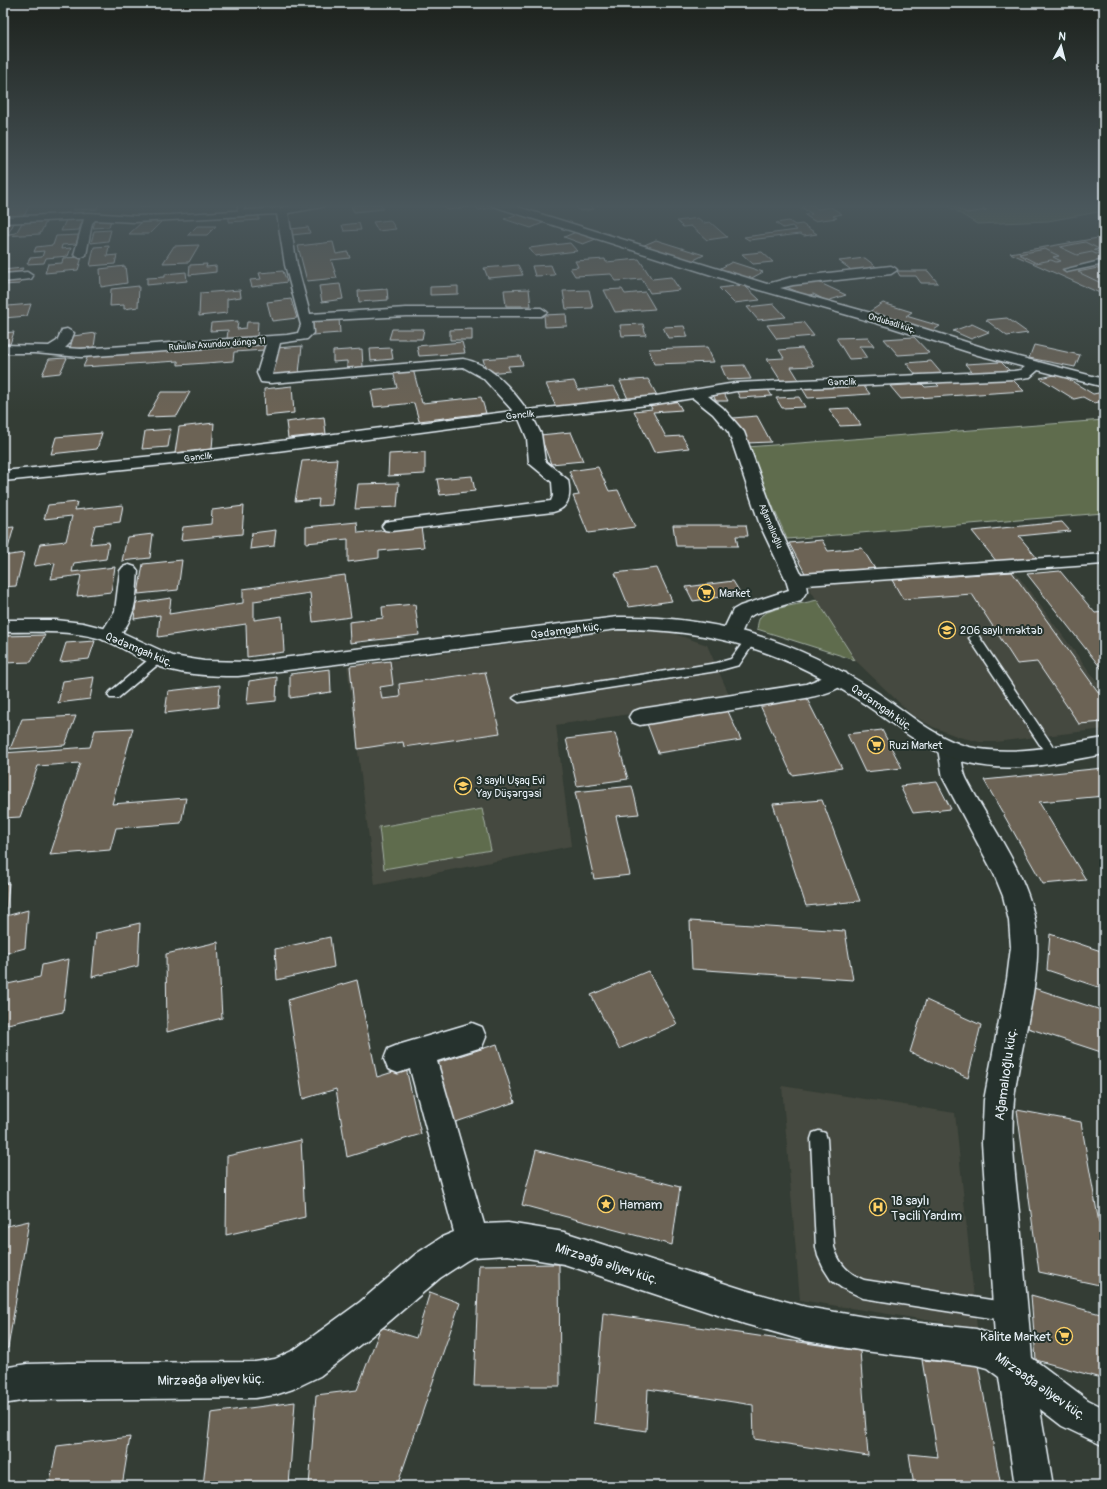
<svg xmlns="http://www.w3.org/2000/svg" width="1107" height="1489" font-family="Pangolin,sans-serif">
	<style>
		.built { fill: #45493f }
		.green { fill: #5e6c4e; stroke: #a3aea3 }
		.building { fill: #6c6455; stroke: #e8f1f8 }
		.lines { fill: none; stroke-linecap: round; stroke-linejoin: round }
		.lane-casing { stroke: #e8f1f8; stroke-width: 3 }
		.street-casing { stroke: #e8f1f8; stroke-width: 3 }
		.secondary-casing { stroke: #e8f1f8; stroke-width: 3 }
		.lane { fill: #26332d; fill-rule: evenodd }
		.street { fill: #26332d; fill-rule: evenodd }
		.secondary { fill: #26332d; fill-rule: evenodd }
		.labels { text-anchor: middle; stroke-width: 4; stroke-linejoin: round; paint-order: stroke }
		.far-street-label { font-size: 9px; fill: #e8f1f8; stroke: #26332d }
		.poi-label { font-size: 11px; fill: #e8f1f8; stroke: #26332d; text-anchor: start }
		.street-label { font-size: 11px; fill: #e8f1f8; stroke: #26332d }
		.near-street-label { font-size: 13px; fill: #e8f1f8; stroke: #26332d }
		.near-poi-label { font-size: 13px; fill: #e8f1f8; stroke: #26332d; text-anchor: start }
	</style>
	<rect width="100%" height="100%" fill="#343d35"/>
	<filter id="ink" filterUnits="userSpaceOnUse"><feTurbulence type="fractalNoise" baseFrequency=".025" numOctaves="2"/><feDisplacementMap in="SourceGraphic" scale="8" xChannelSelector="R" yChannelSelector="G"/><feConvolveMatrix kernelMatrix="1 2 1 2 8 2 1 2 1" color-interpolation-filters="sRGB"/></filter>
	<g filter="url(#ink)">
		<path class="built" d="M1013 569 1104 691V729L995 742H980L959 737 933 727 911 714 855 660 806 583Z
			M614 631 669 632 707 645 731 699 556 725 571 846 375 885 347 666Z
			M782 1086 955 1113 977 1328 800 1300Z"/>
		<path class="green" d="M945 204H1104V211L1048 221 977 224Z
			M1104 420V513L787 539 747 447Z
			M817 600 855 660 757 629C758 624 758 619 762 615 774 607 803 604 817 600Z
			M482 809 491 850 384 869 379 827Z"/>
		<path class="building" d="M76 204H99L97 209 73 210Z
			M139 204H151L150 207 138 208Z
			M245 204H290L263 207 264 209 247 211Z
			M381 204 383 209 354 212 351 206Z
			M440 204H467L471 207 448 210Z
			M572 204H598L599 205 590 206 594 209 580 211Z
			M949 204H975L987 210 967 213Z
			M30 205 24 216 3 217 10 206Z
			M489 205 497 207 479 210 475 207Z
			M813 205 818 209 831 207 842 214 833 216 837 218 814 221 805 215 812 214 801 207Z
			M259 214V220L229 222V217Z
			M518 214 545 222 531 228 504 219Z
			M698 218 704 223 710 222 727 237 707 240 691 226 683 227 677 221Z
			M83 219 79 230 61 231 66 220Z
			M47 220 40 234 3 236V223H14L8 234 16 233 23 221Z
			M111 220 109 227 93 228 95 221Z
			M163 220 149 234H129L143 221Z
			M390 220 396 229 378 231 373 222Z
			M789 221 795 225 802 224 817 234 804 236 800 234 749 240 744 237 797 230 792 226 783 228 776 223Z
			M359 223 361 230 344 231 342 225Z
			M197 226H216L207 235H188Z
			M308 227 310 233 292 235 291 229Z
			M111 230 108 241 91 243 94 231Z
			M576 232 596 239 583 244 564 237Z
			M79 235 76 244 62 245 61 249 71 248 68 256 46 258 44 263 27 264 30 258 42 257 44 251 34 252 36 247 53 245 56 236Z
			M1104 237V294H1102L1010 253Z
			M656 240 704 255 690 262 642 246Z
			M333 242 336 254 348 252 350 258 331 260 337 278 307 281 298 246Z
			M1085 242 1099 249 1094 250 1101 253 1096 254 1092 252 1077 255 1060 247Z
			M570 243 577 251 535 256 529 248Z
			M199 245 189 262 163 263 174 246Z
			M109 246 107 256 117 255 115 264 90 266 94 247Z
			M1045 249 1059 256 1053 257 1061 261 1056 262 1051 260 1036 263 1019 254Z
			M762 252 773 262 753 264 742 254Z
			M82 257 78 270 45 273 48 264 62 263 63 258Z
			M865 258 879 269 854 272 839 261Z
			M605 259 606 262 639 259 652 279 671 277 680 290 650 293 642 279 616 281 611 274 575 276 570 268 578 267 575 261Z
			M732 262 763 272 748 280 717 270Z
			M207 264 206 267 216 266V272L189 275 190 265Z
			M518 265 523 275 488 278 484 268Z
			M551 265 555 275 535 276 532 266Z
			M125 266 127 283 101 287 100 269Z
			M1103 267 1104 283H1101L1078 272Z
			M23 268 19 275 3 276V270Z
			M283 271 287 282 252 287 250 280 261 279 259 273Z
			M897 271H928L938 283H921L916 276H900Z
			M186 272 187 281 147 285V278L165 277V274Z
			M23 278 20 284 3 285V280Z
			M816 281 846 295 827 301 813 294 807 296 784 286Z
			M340 284 343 299 322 302 319 286Z
			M744 285 760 300 734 303 719 288Z
			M139 286 138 307 124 309V305L110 306 111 289Z
			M458 286V294L430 295V287Z
			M387 289 388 300 359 302 358 291Z
			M529 289 531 306H506L504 290Z
			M622 289 625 294 645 292 655 309 615 312 604 290Z
			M240 290 241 297 227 299V313L199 316 200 293Z
			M589 290 593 308 566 309 563 291Z
			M291 299 297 318 272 321 267 302Z
			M883 303 912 312 906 316 940 326 931 332 869 312Z
			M31 304 27 316 4 318 8 306Z
			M774 304 786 317 758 320 747 307Z
			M566 314 567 326 545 327 544 315Z
			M339 318 340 333 313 335V319Z
			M1007 318 1028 333 1007 336 986 320Z
			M238 321 237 329 246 328 247 322H258L257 337 227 339 228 330 210 331 211 323Z
			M803 322 814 336 777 339 767 325Z
			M643 324 646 335 622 336 620 325Z
			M972 324 989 332 971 339 953 331Z
			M684 326 688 337 668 338 663 327Z
			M392 329H424L422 339H389Z
			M472 329V340H450V330Z
			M14 332 10 344H3V333Z
			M96 333 94 347 70 349 73 336Z
			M868 337 874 346H859L867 358 849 359 836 338Z
			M914 337 929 353 898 355 884 339Z
			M462 342 465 353 419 356 417 346Z
			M265 344V350L234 352 233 361 178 365V361L83 367 88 356Z
			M1034 345 1080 355 1075 367 1029 358Z
			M302 346 299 373 272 375 276 348Z
			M707 347 714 362 654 364 649 349Z
			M391 348 393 359 371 361 370 349Z
			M802 348 814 366 791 367 799 380 781 381 767 359 784 358 779 350Z
			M362 349 363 367 347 368V361L333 362V351Z
			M520 356 523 365 508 366 510 371 487 373 483 359Z
			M67 358 60 373 42 375 49 359Z
			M931 361 942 374 917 376 906 363Z
			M1001 362 1011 372 974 374 965 364Z
			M744 365 751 379 727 380 721 366Z
			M413 369 422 403 481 397 486 413 419 421 414 403 374 407 371 391 397 388 393 371Z
			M1060 374 1093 394 1104 392V401L1094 403 1083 397 1074 399 1040 378Z
			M1011 378 1024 391 901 399 890 386 922 384 925 387 939 386 936 383Z
			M648 379 658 397 628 399 620 381Z
			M574 381 578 390 614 386 622 401 556 407 546 384Z
			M863 385 870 394 808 398 802 388Z
			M292 386 294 413 265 416 264 389Z
			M767 388 772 396 740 398 736 390Z
			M161 392H190L177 416 147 417Z
			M712 393H724L728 401H716Z
			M799 397 805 407 782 408 776 398Z
			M676 400 682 410 653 412 666 437 682 436 689 448 654 452 634 411 652 409 649 403Z
			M849 408 861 425 840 426 829 409Z
			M757 416 771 442 746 443 733 418Z
			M324 417 326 434 288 438 286 422Z
			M214 423 212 449 175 453 179 427Z
			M171 429 168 447 142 449 145 431Z
			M571 432 583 461 551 464 540 435Z
			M102 433 97 449 51 454 56 437Z
			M425 452V474L388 476 389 454Z
			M337 459 332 505 318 506 319 499 295 501 302 461Z
			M598 467 609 491 618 490 635 527 588 533 573 496 579 495 569 471Z
			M472 476 475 491 440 495 437 479Z
			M399 483 397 507 355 509 358 484Z
			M77 502 75 510 123 505 120 522 95 525 90 544 109 542 106 559 74 563 72 572 115 567 111 592 77 596 81 575 51 579 55 563 34 566 40 544 66 541 72 516 44 519 48 505Z
			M244 506 242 534 181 540 183 527 211 524 212 510Z
			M357 522 358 533 421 527 424 547 379 551V558L348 562V539L306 543V527Z
			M1062 522 1070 531 1019 536 1037 558 997 562 972 531Z
			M673 525H746L748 536H736L738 546H676Z
			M14 527 8 548H3V528Z
			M276 530 274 546 250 549 252 533Z
			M153 534 150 558 122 561 127 537Z
			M822 540 828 551 862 548 875 569 806 575 789 543Z
			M24 553 16 586 3 587V556Z
			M182 560 178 590 138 594 143 564Z
			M657 568 672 601 629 607 615 573Z
			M1060 571 1095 613 1104 612V672L1027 574Z
			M1012 572 1104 700V722L1079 724 1037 662 1017 664 972 594 903 599 892 580Z
			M345 575 351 617 313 622 310 593 254 601V620L282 616 284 652 247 657 246 624 158 637 160 615 134 619 136 603 171 598 169 614 243 603V589Z
			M733 581 741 594 693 601 686 587Z
			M415 604 419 635 350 643 349 622 383 618 382 607Z
			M45 635 31 662 3 663V636Z
			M95 641 89 659 60 662 66 643Z
			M390 661 393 685 380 687 382 699 400 697 399 684 485 672 500 733 404 747 403 742 358 749 350 666Z
			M330 669 331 692 290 698V674Z
			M94 677 90 699 58 703 63 681Z
			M277 677 276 701 247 704 249 681Z
			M220 685 218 707 165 713 168 691Z
			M806 697 842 768 792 775 759 703Z
			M727 709 741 740 658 753 646 721Z
			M76 716 65 745 10 749 22 719Z
			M133 728 112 804 186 798 181 823 116 828 110 850 50 855 80 763 38 766 20 817 3 818V753L90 747 95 730Z
			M882 730 902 768 865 772 847 734Z
			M615 733 628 779 577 786 566 739Z
			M1103 768 1104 796 1039 802 1086 880 1043 884 984 780Z
			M937 782 951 809 913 813 900 786Z
			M632 786 639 814 616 816 630 875 594 879 575 792Z
			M822 800 860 901 806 906 773 804Z
			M9 883 6 916 28 910 25 948 3 954V884Z
			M690 921 845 931 853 980 692 969Z
			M140 923 138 966 92 977 96 933Z
			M1050 934 1104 952V989L1047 970Z
			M330 937 334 967 277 980 275 949Z
			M218 942 222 1018 167 1032 166 954Z
			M69 959 63 1012 3 1025V985L40 977 42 965Z
			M648 971 677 1024 619 1049 591 995Z
			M357 980 377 1077 406 1068 421 1134 347 1157 336 1089 303 1099 288 1000Z
			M1031 987 1104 1011V1053L1028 1028Z
			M926 1000 981 1025 968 1078 910 1052Z
			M497 1044 515 1102 453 1123 437 1063Z
			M1017 1110 1081 1122 1099 1223 1104 1224V1286L1039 1272Z
			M301 1140 305 1217 226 1235 227 1156Z
			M536 1150 680 1187 672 1245 522 1205Z
			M29 1221 8 1348 3 1349V1227Z
			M559 1264 560 1386H474L479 1265Z
			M430 1292 460 1303 397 1486H309L316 1395 357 1390 381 1327 416 1338Z
			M1031 1295 1104 1315V1379L1036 1360Z
			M603 1313 860 1351 868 1456 754 1439 753 1405 648 1389 646 1431 594 1423Z
			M922 1360 978 1365 1001 1486H914L909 1454 938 1457Z
			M295 1402 289 1486H203L211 1413Z
			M130 1437 122 1486H49L57 1446Z"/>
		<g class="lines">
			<g class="lane-casing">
				<path id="lane" d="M238 204H244L243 215 238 214Z
					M1104 260V264L1066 272 1063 270Z
					M974 634 978 635 1056 751 1058 754 1056 757H1048L969 638Z
					M751 636 756 640 739 665 717 671 519 702 513 698 519 694 717 663 731 659 747 637Z
					M158 654 163 658 162 661 118 698H110L108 695 110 692 154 655Z
					M819 1131 825 1133 827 1139 834 1247C839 1264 848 1273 864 1280L1010 1303 1017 1305 1019 1312 1017 1319 1010 1321 863 1298 842 1288 831 1280 824 1269 818 1256 816 1247 811 1139 813 1133Z"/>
			</g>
			<g class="street-casing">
				<path id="street" d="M304 204H327L322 207 288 213 297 265 310 314 406 308H541L547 312 541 316H406L312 321 313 333 307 339 280 343 272 375 463 359C491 364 511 388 527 410L656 396 736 383 1014 371 1021 370 1025 367 978 355 890 327 756 289 493 206 492 204H508L767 284 793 277 891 266 895 268 897 270 891 274 793 285 780 288 900 321 988 349 1104 379V387L1038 370 1030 377 1014 379 736 391 708 396 723 408 744 432 778 525 801 574 1104 554V564L806 585 807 591 801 600 754 614 748 618 739 638 732 639 725 638 722 633 733 610 740 606 789 590 786 580 760 525 729 433 713 414 693 398 656 404 533 418 541 434 545 461 568 480C571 495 570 508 553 512L391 531 385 530 382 526 385 522 391 521 551 501 553 496 552 482 529 463 527 438 519 419 194 462 3 481V471L194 452 513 411 483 378 463 367 271 383 261 382 257 373 266 344 81 357 34 353H3V345L49 346 57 341 62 330 67 329 74 333 70 343 65 348 81 349 287 335 298 333 301 325 285 265 277 214 135 222 95 220 92 223 86 255 80 258 74 255 84 219 3 223V217L89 213 135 216 170 215 282 208Z
					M27 272 33 276 31 279 3 282V274Z
					M129 565 135 567 138 571C136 594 137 612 123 631 117 639 114 643 103 640L100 635 115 611 120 571 123 567Z
					M839 671 846 673 849 678C841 691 820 695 806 698L640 725 632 722 629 717 632 712 640 709 806 684Z
					M949 741 957 743C963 755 961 769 967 780 990 825 1025 869 1035 920 1045 976 1019 1044 1014 1100 1010 1138 1015 1175 1019 1212 1023 1261 1028 1310 1032 1358L1088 1400 1104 1408V1446L1062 1426 1040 1409 1053 1486H1015L999 1377 987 1368 976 1365 865 1351 806 1341 745 1324 564 1264 508 1255 473 1257 466 1261 440 1278 384 1326 320 1376 293 1389 275 1395 255 1398 27 1400 3 1404V1368L27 1364 68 1363 255 1362 275 1359 294 1350 360 1302 416 1254 442 1237 454 1232 410 1069 398 1073 388 1069 384 1059 388 1049 398 1045 472 1023 482 1027 486 1037 482 1047 437 1061 484 1224 508 1223 564 1232 745 1290 806 1307 865 1317 976 1329 995 1336 982 1143 984 1100 1007 979 1011 947 1009 921 1003 896 994 874 943 778 938 749 941 743Z"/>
			</g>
			<g class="secondary-casing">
				<path id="secondary" d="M618 617C713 616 792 638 873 690 904 709 933 738 969 747 1014 757 1060 745 1104 738V754C1060 762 1014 774 969 763 925 753 894 723 857 699 779 649 711 629 618 629L238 676C208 676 178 675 150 663 132 655 117 643 98 638 67 630 34 632 3 632V620H56L83 623 123 633 173 656 204 661 249 662Z"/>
			</g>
			<use href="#lane" class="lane"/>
			<use href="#street" class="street"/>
			<use href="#secondary" class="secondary"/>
		</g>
	</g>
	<linearGradient id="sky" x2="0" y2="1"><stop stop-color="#1d221d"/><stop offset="0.5" stop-color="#4a575c"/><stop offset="1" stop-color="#4a575c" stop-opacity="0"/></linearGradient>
	<rect width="1107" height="412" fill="url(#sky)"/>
	<defs>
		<g id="supermarket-ring" transform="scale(0.9)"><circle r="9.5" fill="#26332d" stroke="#ffd166" stroke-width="1.5"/><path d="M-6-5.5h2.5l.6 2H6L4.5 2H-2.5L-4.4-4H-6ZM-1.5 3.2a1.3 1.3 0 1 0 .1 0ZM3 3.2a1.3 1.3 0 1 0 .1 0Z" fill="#ffd166"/></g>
		<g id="school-ring" transform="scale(0.9)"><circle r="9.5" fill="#26332d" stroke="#ffd166" stroke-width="1.5"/><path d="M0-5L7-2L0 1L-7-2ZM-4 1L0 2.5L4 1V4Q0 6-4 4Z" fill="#ffd166"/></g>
		<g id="sight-ring" transform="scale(0.9)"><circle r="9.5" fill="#26332d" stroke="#ffd166" stroke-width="1.5"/><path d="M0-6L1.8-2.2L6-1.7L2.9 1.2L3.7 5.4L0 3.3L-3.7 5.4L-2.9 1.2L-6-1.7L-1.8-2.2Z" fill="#ffd166"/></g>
		<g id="hospital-ring" transform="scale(0.9)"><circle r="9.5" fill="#26332d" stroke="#ffd166" stroke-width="1.5"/><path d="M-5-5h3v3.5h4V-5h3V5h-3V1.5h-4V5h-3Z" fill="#ffd166"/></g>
	</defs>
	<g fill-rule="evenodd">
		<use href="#supermarket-ring" x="706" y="593"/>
		<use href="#school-ring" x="947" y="630"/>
		<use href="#supermarket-ring" x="876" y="745"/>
		<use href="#school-ring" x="463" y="786"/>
		<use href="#sight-ring" x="606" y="1204"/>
		<use href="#hospital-ring" x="878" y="1207"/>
		<use href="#supermarket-ring" x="1064" y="1336"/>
	</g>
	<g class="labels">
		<g class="far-street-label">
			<text transform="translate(892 323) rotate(17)" y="3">Ordubadi küç.</text>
			<text transform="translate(217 344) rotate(-4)" y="3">Ruhulla Axundov döngə 11</text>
			<text transform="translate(842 382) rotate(-2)" y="3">Gənclik</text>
			<text transform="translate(520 415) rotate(-6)" y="3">Gənclik</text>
			<text transform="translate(198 457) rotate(-7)" y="3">Gənclik</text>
			<text transform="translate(771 526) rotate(67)" y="3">Ağamalıoğlu</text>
		</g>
		<g class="poi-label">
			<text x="719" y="597">Market</text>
			<text x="960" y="634">206 saylı məktəb</text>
			<text x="889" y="749">Ruzi Market</text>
			<text x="476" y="784">3 saylı Uşaq Evi<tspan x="476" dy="13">Yay Düşərgəsi</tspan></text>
		</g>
		<g class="street-label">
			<text transform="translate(566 630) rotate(-7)" y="4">Qədəmgah küç.</text>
			<text transform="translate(139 649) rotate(23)" y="4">Qədəmgah küç.</text>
			<text transform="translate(882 707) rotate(35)" y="4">Qədəmgah küç.</text>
		</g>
		<g class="near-street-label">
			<text transform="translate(1005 1074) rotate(-82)" y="5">Ağamalıoğlu küç.</text>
			<text transform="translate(607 1263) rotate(18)" y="5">Mirzəağa Əliyev küç.</text>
			<text transform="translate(211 1379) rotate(-1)" y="5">Mirzəağa Əliyev küç.</text>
			<text transform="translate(1041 1386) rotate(35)" y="5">Mirzəağa Əliyev küç.</text>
		</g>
		<g class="near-poi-label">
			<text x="891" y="1205">18 saylı<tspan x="891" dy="15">Təcili Yardım</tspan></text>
			<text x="619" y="1209">Hamam</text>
			<text x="1051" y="1341" text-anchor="end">Kalite Market</text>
		</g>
	</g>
	<rect width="1107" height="1489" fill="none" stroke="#26332d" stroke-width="16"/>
	<rect x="8" y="8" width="1091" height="1473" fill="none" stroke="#e8f1f8" stroke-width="1.5" filter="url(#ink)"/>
	<g transform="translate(1061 46) rotate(7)" stroke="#26332d" stroke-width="3" paint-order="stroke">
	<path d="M0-3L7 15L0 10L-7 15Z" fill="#e8f1f8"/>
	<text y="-6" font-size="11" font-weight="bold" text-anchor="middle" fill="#e8f1f8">N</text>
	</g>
</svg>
